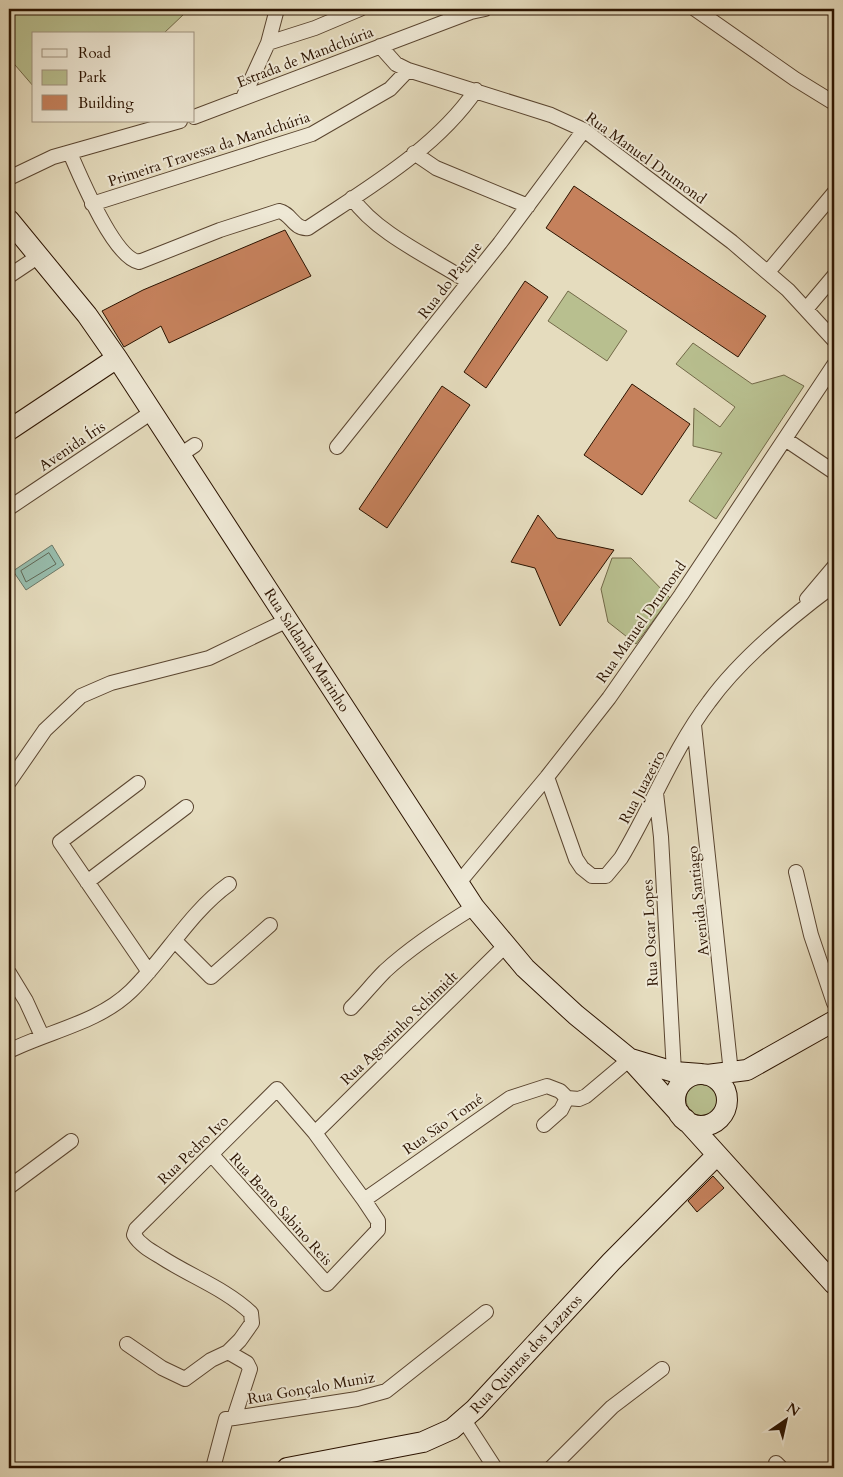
<svg xmlns="http://www.w3.org/2000/svg" width="843" height="1477" font-family="Cardo,serif">
	<style>
		.green { fill: #b8bf8f; stroke: #726948 }
		.water { fill: #97bcac; stroke: #6c7867 }
		.lines { fill: none; stroke-linecap: round; stroke-linejoin: round }
		.shore { stroke: #616856; stroke-width: 1 }
		.building { fill: #c5815c; stroke: #2b1300 }
		.street-casing { stroke: #5a4530; stroke-width: 16 }
		.secondary-casing { stroke: #2b1300; stroke-width: 22 }
		.street { stroke: #eee8d5; stroke-width: 14 }
		.secondary { stroke: #eee8d5; stroke-width: 20 }
		.labels { text-anchor: middle; stroke-width: 4; stroke-linejoin: round; paint-order: stroke }
		.street-label { font-size: 15px; fill: #2b1300; stroke: #eee8d5 }
	</style>
	<rect width="100%" height="100%" fill="#e5dcbe"/>
	<filter id="stains"><feTurbulence type="fractalNoise" baseFrequency=".004" numOctaves="4"/><feColorMatrix values="0 0 0 0 .2 0 0 0 0 .09 0 0 0 0 .02 0 0 0 .5 -.17"/></filter>
	<radialGradient id="worn" r=".72"><stop offset=".6" stop-color="#630" stop-opacity="0"/><stop offset="1" stop-color="#630" stop-opacity=".3"/></radialGradient>
	<path class="green" d="M9 9H180L184 14 163 34H34V87L9 58Z
		M568 291 627 331 607 361 548 321Z
		M693 343 752 384 784 375 804 386 716 519 689 501 722 453 693 446 694 408 720 427 735 407 676 364Z
		M612 558H631L670 598 636 644 608 622 601 589Z
		M686 1099a17 17 0 1 1 34 0a17 17 0 1 1-34 0Z"/>
	<path class="water" d="M52 545 64 565 26 590 13 571Z"/>
	<g class="lines">
		<path class="shore" d="M49 553 56 564 26 582 21 571Z"/>
	</g>
	<path class="building" d="M574 186 766 316 738 357 546 228Z
		M285 230 311 276 169 343 161 326 124 347 102 311 143 290Z
		M525 281 548 297 486 388 464 372Z
		M632 384 690 424 642 495 584 455Z
		M442 386 470 405 387 528 359 509Z
		M538 515 557 538 614 550 560 626 535 568 511 562Z
		M713 1176 724 1188 697 1212 688 1201Z"/>
	<g class="lines">
		<g class="street-casing">
			<path id="street" d="M695 9 795 79 834 103
				M268 43 315 28 360 9
				M380 46 396 64 408 70 551 115 584 130 732 242 788 290 834 340
				M243 98 268 43 277 9
				M194 117 471 12 485 9
				M70 153C80 176 114 258 139 262L220 230 279 211C291 213 294 230 308 228 366 189 436 149 476 90
				M414 153 436 168 528 206
				M9 178 53 157 180 121
				M352 198C377 234 432 258 469 282
				M92 204 312 134 390 89 408 70
				M768 272 834 193
				M9 276 39 256
				M807 308 834 276
				M785 439 834 472
				M337 447 500 243 584 130
				M180 455 195 445
				M9 508 152 412
				M807 599 834 567
				M694 725 731 1073
				M547 777 576 859 582 868 592 876H606L621 858C651 808 674 748 709 702 740 659 791 617 834 585
				M9 782 45 730 81 696 111 683 209 658 288 620
				M138 783 60 842 149 972
				M656 793 661 837 674 1072
				M796 872 811 935 834 1003
				M87 882 186 807
				M457 885 547 777 609 698 681 595 834 365
				M175 941 211 977 270 925
				M9 973 26 1001 42 1036
				M351 1008C363 996 373 983 385 971 412 946 443 926 474 907
				M9 1051C49 1031 98 1023 131 991 166 957 189 913 229 884
				M567 1098 579 1099 586 1096 630 1059
				M544 1125 561 1110 567 1098
				M315 1133 505 946
				M9 1187 71 1141
				M364 1200 510 1098 547 1086 560 1091 567 1098
				M127 1344 162 1368 185 1379 211 1360 228 1352 240 1340 252 1323 251 1313C226 1289 190 1276 161 1257 151 1251 140 1245 134 1235L136 1229 277 1089 315 1133 364 1200 378 1221V1230L327 1284 212 1155
				M234 1418 357 1399 386 1391 486 1312
				M464 1420 495 1468
				M776 1463 781 1468
				M213 1468 226 1419 234 1418 250 1369 247 1363 228 1352
				M551 1468 612 1407 662 1369"/>
		</g>
		<g class="secondary-casing">
			<path id="secondary" d="M9 220 87 315 117 358 474 907 525 968 576 1015 630 1059 680 1114
				M9 430 117 358
				M631 1059 674 1072 701 1074
				M675 1100a26 26 0 1 1 52 0a26 26 0 1 1-52 0Z
				M707 1075 747 1070 834 1021
				M685 1119 834 1284
				M287 1468 423 1442 452 1429 475 1409 611 1262 716 1156"/>
		</g>
		<use href="#street" class="street"/>
		<use href="#secondary" class="secondary"/>
	</g>
	<g class="labels">
		<g class="street-label">
			<text transform="translate(305 57) rotate(-21)" y="5">Estrada de Mandchúria</text>
			<text transform="translate(209 149) rotate(-18)" y="5">Primeira Travessa da Mandchúria</text>
			<text transform="translate(646 158) rotate(36)" y="5">Rua Manuel Drumond</text>
			<text transform="translate(450 280) rotate(-52)" y="5">Rua do Parque</text>
			<text transform="translate(72 446) rotate(-34)" y="5">Avenida Íris</text>
			<text transform="translate(641 622) rotate(-55)" y="5">Rua Manuel Drumond</text>
			<text transform="translate(307 650) rotate(57)" y="5">Rua Saldanha Marinho</text>
			<text transform="translate(642 787) rotate(-62)" y="5">Rua Juazeiro</text>
			<text transform="translate(698 901) rotate(-96)" y="5">Avenida Santiago</text>
			<text transform="translate(650 933) rotate(-93)" y="5">Rua Oscar Lopes</text>
			<text transform="translate(399 1028) rotate(-44)" y="5">Rua Agostinho Schimidt</text>
			<text transform="translate(443 1124) rotate(-35)" y="5">Rua Sāo Tomé</text>
			<text transform="translate(193 1150) rotate(-44)" y="5">Rua Pedro Ivo</text>
			<text transform="translate(281 1209) rotate(48)" y="5">Rua Bento Sabino Reis</text>
			<text transform="translate(526 1354) rotate(-47)" y="5">Rua Quintas dos Lazaros</text>
			<text transform="translate(311 1388) rotate(-10)" y="5">Rua Gonçalo Muniz</text>
		</g>
	</g>
	<rect width="843" height="1477" fill="none" stroke="#e5dcbe" stroke-width="30"/>
	<rect x="10" y="10" width="823" height="1457" fill="none" stroke="#2b1300" stroke-width="2.5"/>
	<rect x="15" y="15" width="813" height="1447" fill="none" stroke="#2b1300"/>
	<rect x="32" y="32" width="162" height="90" fill="#eee8d5" stroke="#a09380"/>
	<rect x="42" y="49" width="25" height="8" fill="#eee8d5" stroke="#a09380"/>
	<text x="78" y="58" font-size="15" fill="#2b1300">Road</text>
	<rect x="42" y="70" width="25" height="15" fill="#b8bf8f" stroke="#a09380"/>
	<text x="78" y="82" font-size="15" fill="#2b1300">Park</text>
	<rect x="42" y="95" width="25" height="15" fill="#c5815c" stroke="#a09380"/>
	<text x="78" y="108" font-size="15" fill="#2b1300">Building</text>
	<g transform="translate(786 1420) rotate(34)" stroke="#eee8d5" stroke-width="4" paint-order="stroke">
	<path d="M0-4L9 19L0 12L-9 19Z" fill="#2b1300"/>
	<text y="-8" font-size="14" font-weight="bold" text-anchor="middle" fill="#2b1300">N</text>
	</g>
	<rect width="100%" height="100%" filter="url(#stains)"/>
	<rect width="100%" height="100%" fill="url(#worn)"/>
</svg>
